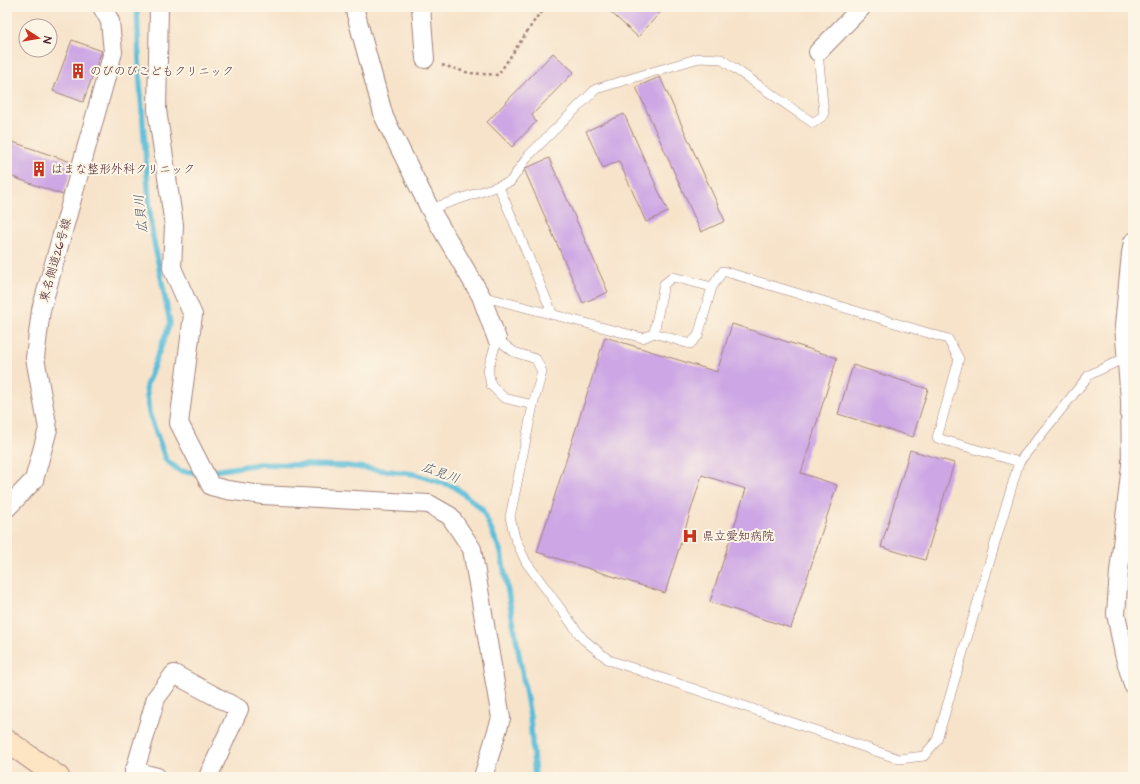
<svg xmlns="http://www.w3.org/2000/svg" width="1140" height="784" font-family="'Architects Daughter','Klee One',sans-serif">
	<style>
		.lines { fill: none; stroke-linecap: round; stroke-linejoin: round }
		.stream { stroke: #5abdd9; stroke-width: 5.5 }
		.building { fill: #cca6e5 }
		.lane-casing { stroke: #a0817a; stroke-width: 10 }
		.street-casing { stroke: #a0817a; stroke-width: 20 }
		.secondary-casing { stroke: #a0817a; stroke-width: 24 }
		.path { stroke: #a0817a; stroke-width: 2.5; stroke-dasharray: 3 3; stroke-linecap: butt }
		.lane { stroke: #fff; stroke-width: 9 }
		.street { stroke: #fff; stroke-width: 18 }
		.secondary { stroke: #fde5c4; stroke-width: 22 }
		.labels { text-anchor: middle; stroke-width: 4; stroke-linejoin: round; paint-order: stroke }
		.poi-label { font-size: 12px; fill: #4a1f2b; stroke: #fcf5e5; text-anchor: start }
		.street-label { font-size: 12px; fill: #4a1f2b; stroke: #fcf5e5 }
		.water-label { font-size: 13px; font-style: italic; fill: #505668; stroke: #fcf5e5 }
	</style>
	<rect width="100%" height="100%" fill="#fcf5e5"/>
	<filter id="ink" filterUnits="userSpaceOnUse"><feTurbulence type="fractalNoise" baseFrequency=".025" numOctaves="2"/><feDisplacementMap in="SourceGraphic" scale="8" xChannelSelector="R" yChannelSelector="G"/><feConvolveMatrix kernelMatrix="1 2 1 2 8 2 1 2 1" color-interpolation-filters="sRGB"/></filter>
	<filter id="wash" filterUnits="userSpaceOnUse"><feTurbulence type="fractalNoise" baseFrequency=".012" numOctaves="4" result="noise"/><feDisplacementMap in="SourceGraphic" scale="16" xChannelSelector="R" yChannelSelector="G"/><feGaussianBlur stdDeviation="0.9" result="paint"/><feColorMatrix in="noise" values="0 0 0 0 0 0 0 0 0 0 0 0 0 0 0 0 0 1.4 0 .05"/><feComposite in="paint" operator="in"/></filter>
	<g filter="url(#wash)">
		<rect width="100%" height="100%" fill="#f7e3ca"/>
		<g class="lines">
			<path class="stream" d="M137 7 140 84 151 226 170 323 146 386 149 413 166 460 180 471 201 473 259 464 347 466 414 474 455 487 482 509 501 552 530 717 535 777"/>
		</g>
		<g id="blocks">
			<path class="building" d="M605 7H665L638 37Z
				M72 40 102 51 83 102 53 91Z
				M553 53 574 72 532 115 536 122 512 147 487 122Z
				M660 77 725 221 701 232 636 87Z
				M624 114 668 212 646 222 619 161 603 168 586 131Z
				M7 140 74 163 63 195 7 175Z
				M549 158 608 292 583 303 524 169Z
				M732 324 837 358 801 473 837 485 791 628 710 602 746 489 702 475 665 593 537 552 605 337 717 372Z
				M853 365 928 389 913 437 838 414Z
				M910 450 954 463 925 560 881 547Z"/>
		</g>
	</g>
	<g filter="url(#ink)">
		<use href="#blocks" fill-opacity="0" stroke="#a0817a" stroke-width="1"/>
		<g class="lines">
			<g class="lane-casing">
				<path id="lane" d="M499 187 553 315
					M430 209 510 182 529 155 596 89 699 58 721 59 813 123 824 115 818 52
					M481 296 643 338 654 333 690 344 698 336 712 287 723 271 948 339 959 359 937 438 1019 462 1089 375 1127 357
					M654 333 664 284 673 277 712 287
					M533 405 504 398 491 385 488 370 497 339 514 352 536 359 542 372 533 405 510 517 515 538 526 562 583 639 609 660 899 759 924 756 937 740 1019 462"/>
			</g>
			<g class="street-casing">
				<path id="street" d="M159 7 157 110 174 225 172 268 193 315 179 423 211 486 227 490 263 495 429 504 450 516 472 549 501 718 483 777
					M354 7 384 117 430 209 481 296 497 339
					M421 7 425 59
					M818 52 862 7
					M1133 242 1131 253 1124 326 1130 400 1131 465 1119 572 1116 614 1124 654 1133 685
					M7 508 34 480 48 429 35 358 41 310 113 52 110 21 102 7
					M134 771 157 777
					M133 777 156 698 174 674 239 709 208 777"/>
			</g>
			<g class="secondary-casing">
				<path id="secondary" d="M7 741 58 777"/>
			</g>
			<path class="path" d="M442 65 469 73 498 75 539 14 551 7"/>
			<use href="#lane" class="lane"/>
			<use href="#street" class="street"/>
			<use href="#secondary" class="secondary"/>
		</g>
	</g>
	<defs>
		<g id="building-bare" transform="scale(1.2)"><path d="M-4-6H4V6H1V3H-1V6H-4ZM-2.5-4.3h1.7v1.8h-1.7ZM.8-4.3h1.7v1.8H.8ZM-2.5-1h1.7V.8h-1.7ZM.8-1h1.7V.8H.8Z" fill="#c8321e" stroke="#fcf5e5" stroke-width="2.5" paint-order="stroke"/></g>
		<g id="hospital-bare" transform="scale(1.2)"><path d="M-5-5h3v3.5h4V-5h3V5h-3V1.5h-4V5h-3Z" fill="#c8321e" stroke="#fcf5e5" stroke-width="2.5" paint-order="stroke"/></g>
	</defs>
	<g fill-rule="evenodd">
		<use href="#building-bare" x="78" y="71"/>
		<use href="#building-bare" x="39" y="169"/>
		<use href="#hospital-bare" x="690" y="536"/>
	</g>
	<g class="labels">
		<g class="poi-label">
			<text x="90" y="75">のびのびこどもクリニック</text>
			<text x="51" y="173">はまな整形外科クリニック</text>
			<text x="702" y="540">県立愛知病院</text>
		</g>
		<g class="street-label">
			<text transform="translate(55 260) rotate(-74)" y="4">東名側道26号線</text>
		</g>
		<g class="water-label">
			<text transform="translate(140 214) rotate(-96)" y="5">広貝川</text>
			<text transform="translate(441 472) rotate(20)" y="5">広見川</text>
		</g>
	</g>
	<rect width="1140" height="784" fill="none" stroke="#fcf5e5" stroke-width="24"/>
	<g transform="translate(38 38) rotate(102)"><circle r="19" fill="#fcf5e5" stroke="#b59f9b"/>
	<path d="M0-3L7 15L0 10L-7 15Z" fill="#c8321e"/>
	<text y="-6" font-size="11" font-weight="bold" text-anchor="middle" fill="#4a1f2b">N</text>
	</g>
</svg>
